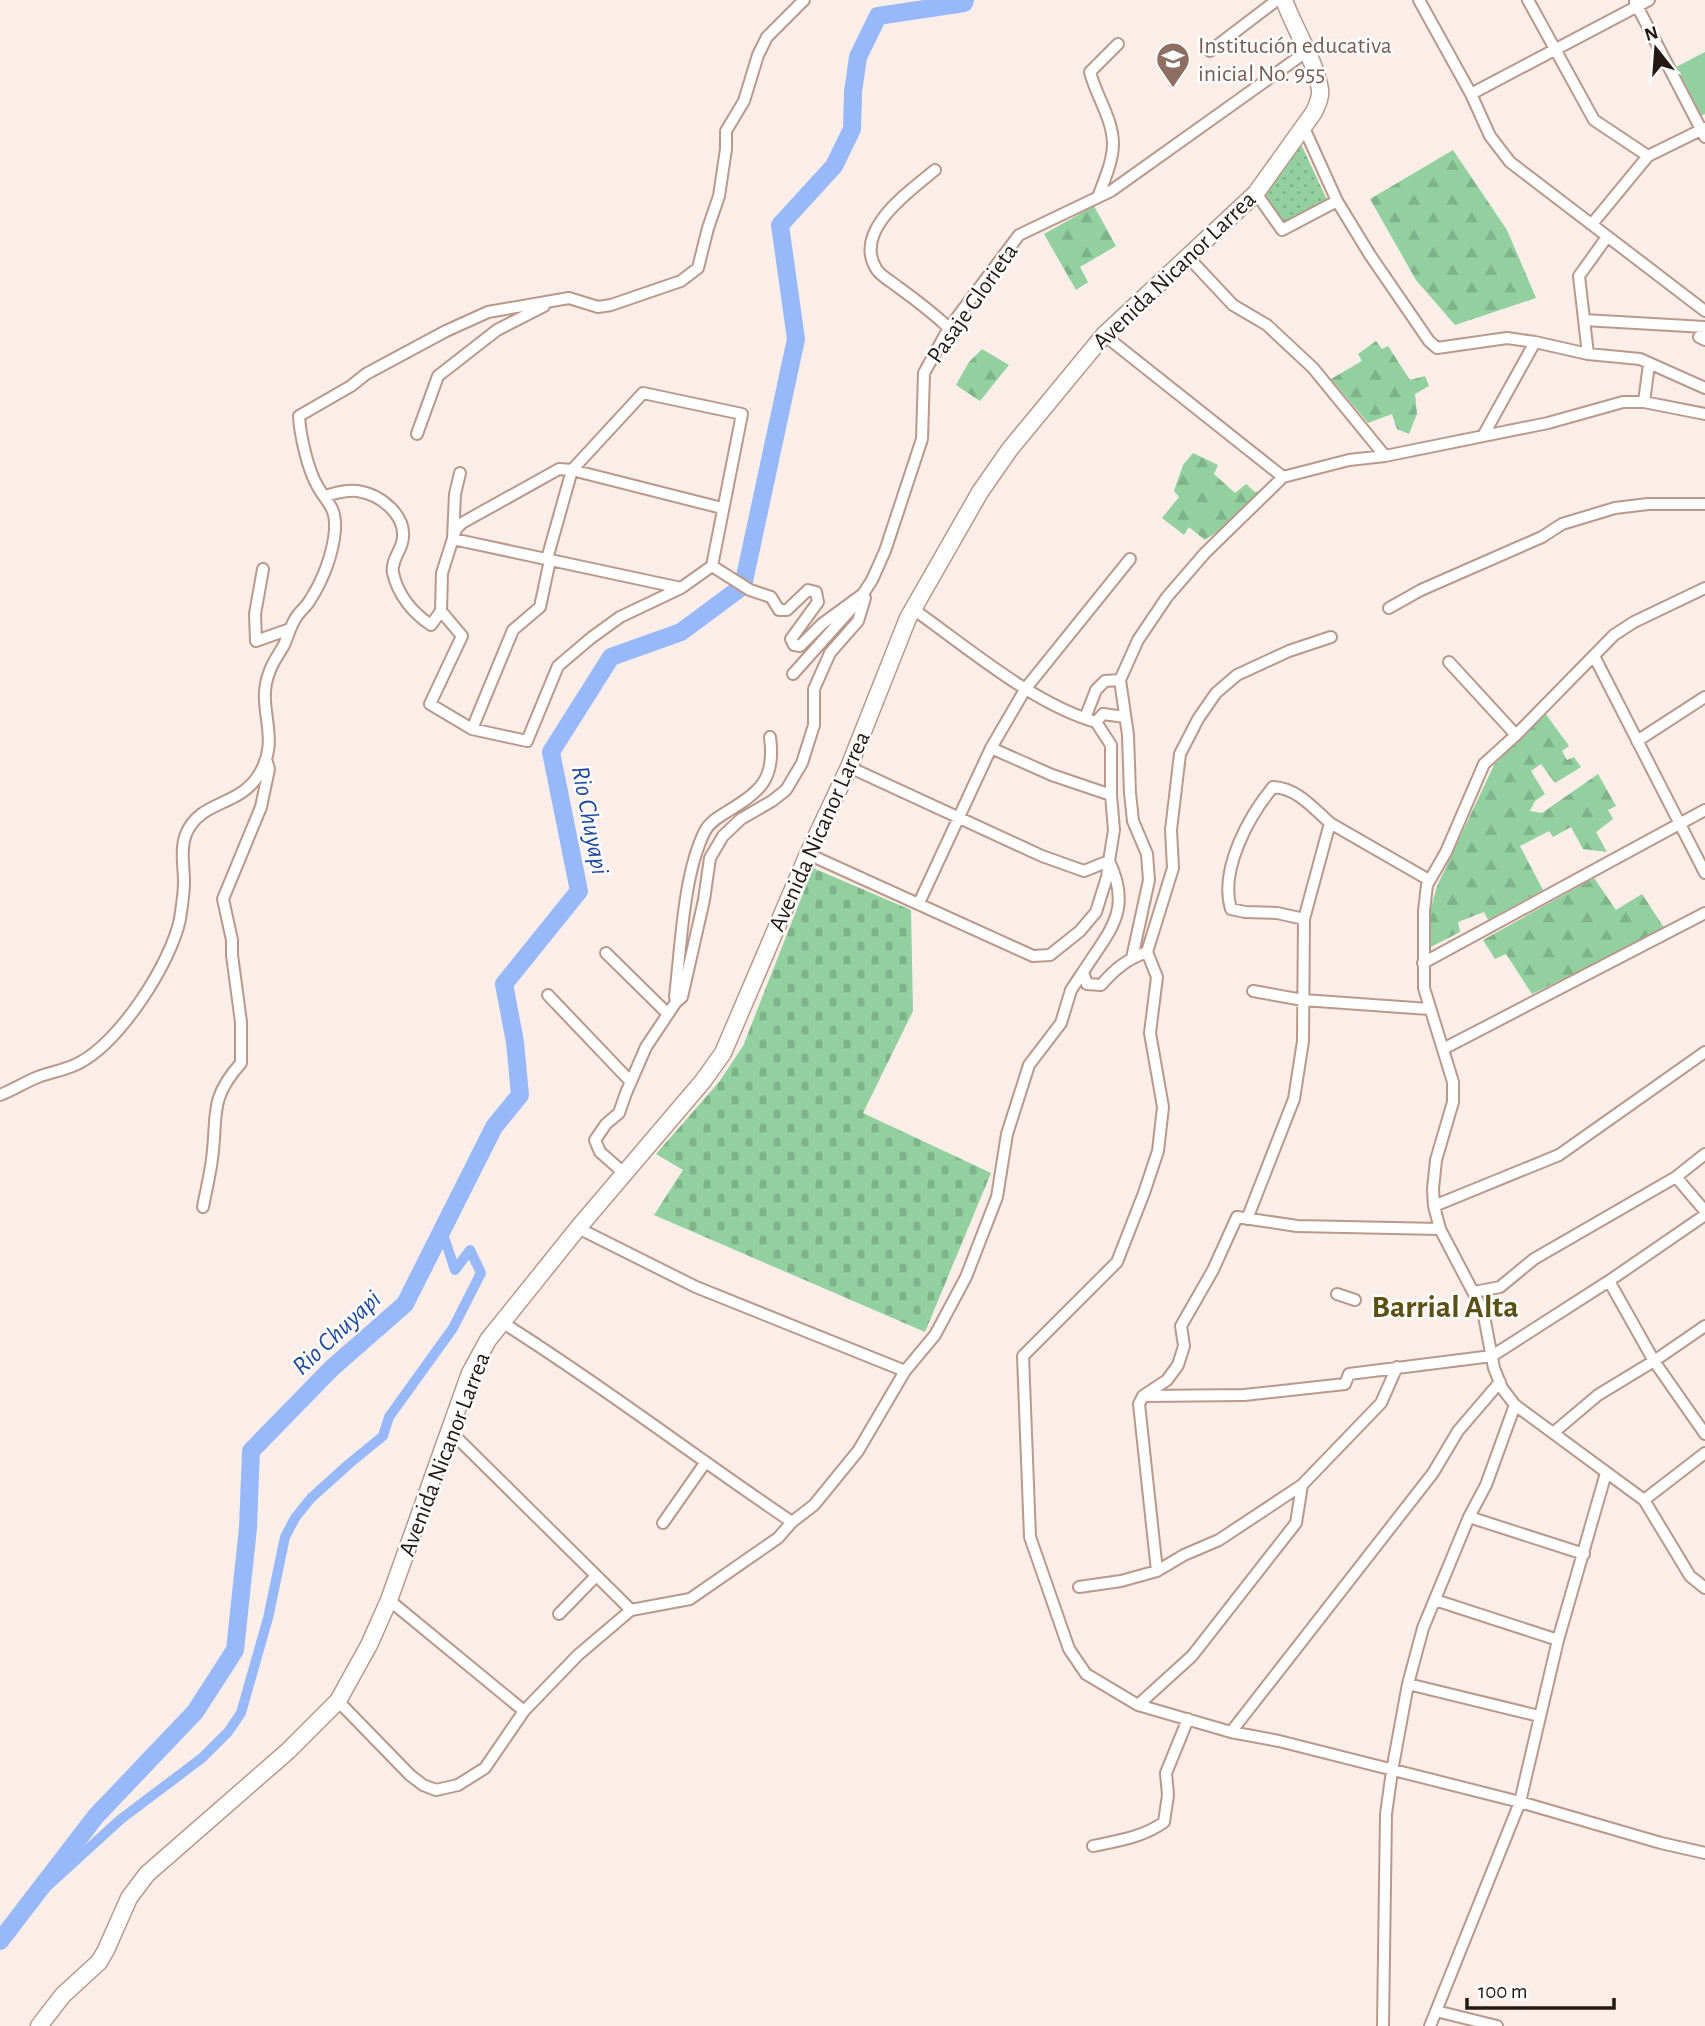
<svg xmlns="http://www.w3.org/2000/svg" width="1705" height="2026" font-family="'Alegreya Sans',sans-serif">
	<style>
		.green { fill: #92d0a0 }
		.forest { fill: url(#forest-firs) }
		.cemetery { fill: url(#cemetery-stones) }
		.park { fill: url(#park-dots) }
		.lines { fill: none; stroke-linecap: round; stroke-linejoin: round }
		.canal { stroke: #97b9f9; stroke-width: 10 }
		.river { stroke: #97b9f9; stroke-width: 18 }
		.minor-casing { stroke: #b9998b; stroke-width: 14 }
		.secondary-casing { stroke: #b9998b; stroke-width: 19 }
		.minor { stroke: #fff; stroke-width: 10 }
		.secondary { stroke: #fff; stroke-width: 16 }
		.labels { text-anchor: middle; stroke-width: 5; stroke-linejoin: round; paint-order: stroke }
		.education-label { font-size: 24px; fill: #785e54; stroke: #fff; text-anchor: start }
		.street-label { font-size: 24px; fill: #251914; stroke: #fff }
		.water-label { font-size: 26px; font-style: italic; fill: #1e49a2; stroke: #fff }
		.district-label { font-size: 32px; font-weight: bold; fill: #5a5113; stroke: #fff }
	</style>
	<defs>
		<pattern id="forest-firs" width="22" height="20" patternUnits="userSpaceOnUse" patternTransform="scale(1.75)"><rect width="22" height="20" fill="#92d0a0"/><path d="M5 1l3.5 6h-7zM16 11l3.5 6h-7z" fill="#7eb289"/></pattern>
		<pattern id="cemetery-stones" width="16" height="16" patternUnits="userSpaceOnUse" patternTransform="scale(1.75)"><rect width="16" height="16" fill="#92d0a0"/><path d="M2 7V4a2 2 0 0 1 4 0v3zM10 15v-3a2 2 0 0 1 4 0v3z" fill="#7eb289"/></pattern>
		<pattern id="park-dots" width="8" height="8" patternUnits="userSpaceOnUse" patternTransform="scale(1.75)"><rect width="8" height="8" fill="#92d0a0"/><path d="M2 2h.1M6 6h.1" fill="none" stroke="#7eb289" stroke-width="1.8" stroke-linecap="round"/></pattern>
	</defs>
	<rect width="100%" height="100%" fill="#fbede7"/>
	<path class="green" d="M1705 52V114L1701 116 1676 67Z"/>
	<path class="forest" d="M1453 150 1507 230 1536 298 1455 325 1416 280 1370 199Z
		M1094 206 1116 246 1080 267 1088 282 1076 290 1044 234Z
		M1376 341 1382 349 1388 346 1410 380 1425 376 1429 386 1415 394 1417 414 1409 434 1397 429 1392 414 1368 423 1331 379 1362 361 1358 354Z
		M982 349 1009 365 980 401 956 385 969 362Z
		M1193 453 1218 465 1214 474 1235 493 1246 484 1255 492 1266 489 1239 517 1205 540 1189 527 1184 535 1162 518 1179 497 1174 491 1183 465Z
		M1545 713 1569 746 1562 751 1567 760 1574 757 1581 767 1555 783 1541 764 1531 771 1545 794 1535 801 1530 811 1542 813 1598 774 1616 806 1608 810 1613 819 1596 832 1607 852 1583 849 1571 827 1553 837 1549 831 1520 846 1543 890 1488 920 1484 912 1458 922 1460 932 1429 948V915L1437 886 1494 765Z
		M1594 878 1616 910 1642 894 1665 929 1532 994 1506 954 1495 959 1483 940Z"/>
	<path class="cemetery" d="M813 868 911 910 913 1011 863 1113 991 1173 925 1332 654 1215 683 1170 656 1154 719 1082 743 1046Z"/>
	<path class="park" d="M1301 144 1327 200 1284 224 1264 192Z"/>
	<g class="lines">
		<path class="canal" d="M30 1902 121 1819 202 1758 228 1732 241 1713 268 1618 285 1537 295 1518 311 1498 350 1463 383 1436 389 1417 453 1328 481 1273 470 1250 455 1270 442 1231"/>
		<path class="river" d="M0 1941 96 1816 195 1712 235 1650 248 1528 251 1451 332 1368 405 1304 494 1127 520 1095 515 1042 504 984 579 891 551 752 611 657 681 632 743 586 796 339 780 225 834 166 852 129 853 92 858 57 878 16 964 3 965 0"/>
		<g class="minor-casing">
			<path id="minor" d="M1419 0 1471 94 1490 136 1510 162 1705 311
				M1528 0 1594 120 1648 156
				M1635 2 1705 137
				M1210 51 1277 0
				M1471 94 1649 0
				M1304 128 1337 201
				M935 170C910 191 851 231 877 270 881 276 892 282 898 287 916 300 933 313 949 328
				M1256 193 1282 230 1337 201 1370 255 1429 341 1437 348 1507 338 1535 342
				M1098 197C1104 181 1113 161 1113 144 1113 119 1096 96 1090 72L1118 44
				M1592 224 1648 156 1705 128
				M1188 257 1233 305 1267 325 1313 368 1385 456
				M1584 320 1705 327
				M1705 332 1699 337 1705 340
				M1104 335 1283 477
				M1588 354 1579 276 1607 237
				M1644 402 1649 364
				M417 434 438 376 497 330 544 306
				M1483 436 1535 342 1588 354 1640 359 1705 388
				M325 496C336 493 345 490 357 491 380 494 409 516 402 543 399 553 391 562 393 573 398 595 413 613 431 625L441 611 442 573 456 529 462 523 559 469 572 470 643 393 742 414 712 566 681 588 453 539 455 494 460 473
				M547 559 572 470 722 508
				M712 566 750 590 771 597 779 610H787L808 590 816 592 818 602 791 639 794 645 800 646 822 624 863 594 872 580 885 551 922 439 924 373 949 328 1019 235 1111 191 1306 52
				M263 569 255 614 256 641 290 629
				M1705 588 1634 622 1614 635 1516 735 1484 764 1446 852 1427 885 1424 911V988L1453 1082V1102L1436 1160 1433 1189 1434 1206 1440 1229 1483 1311 1494 1368 1502 1388 1515 1405 1644 1500 1690 1576 1705 1588
				M1389 608 1421 590 1542 537 1562 524 1615 508 1648 504H1705
				M913 609C967 647 1033 704 1096 722L1103 714 1125 717
				M441 611 462 636 430 704 472 729 513 630 540 607 550 560
				M1594 656 1705 873
				M1449 662 1516 735
				M793 674 853 607
				M1085 718 1096 690 1105 681 1120 680
				M472 729 527 741 558 666 591 638 620 617 681 588
				M1637 741 1705 697
				M991 748 1052 775 1111 795
				M849 767 1042 856 1084 871 1109 861 1114 830 1111 795V745L1096 722
				M1330 823 1429 880
				M808 854 1033 956 1050 955 1080 931 1096 912 1107 877 1109 861
				M1109 861C1133 911 1109 931 1083 972L1087 984 1101 985C1115 969 1127 959 1147 952L1157 977 1150 1033 1163 1107 1158 1151 1144 1193 1117 1262 1023 1356 1030 1537 1069 1649 1086 1674 1138 1705 1231 1732 1279 1741 1520 1802 1661 1843 1705 1853
				M919 903 991 748 1026 688 1130 559
				M1147 952 1173 868 1171 830 1180 754 1198 719 1216 693 1237 675 1289 651 1331 637
				M606 953 668 1014
				M1132 958 1149 880 1147 854 1133 821 1130 793 1128 735 1120 680 1138 640 1167 597 1205 553 1283 477 1349 460 1385 456 1548 423 1623 402H1644L1705 414
				M1423 963 1705 810
				M1253 991 1303 1000 1429 1009
				M548 995 631 1082
				M676 1002 682 997 704 900 710 858 723 836 741 819 772 801 786 790 802 763 814 725V689L830 653 858 621 865 598 863 594
				M1443 1049 1705 913
				M0 1095C13 1090 25 1082 38 1077 51 1072 66 1070 79 1063 120 1042 171 963 180 919 182 906 184 894 184 882 184 867 180 849 186 834 200 800 238 807 258 776 283 738 255 709 269 673 272 663 279 654 284 645 288 636 291 624 297 616 301 610 307 606 310 600 323 580 333 554 335 530 336 506 328 505 318 487 308 471 300 435 299 416L351 386 366 374 446 331 488 312 569 298 598 307 611 305 681 281 698 268 708 228 719 196 726 149V131L744 101 758 55 767 37 804 0
				M625 1174 600 1152 595 1140 606 1124 619 1113 626 1093 646 1047 676 1002 675 996C681 948 683 874 705 831 709 823 717 818 725 813 759 792 776 781 770 737
				M1676 1177 1705 1211
				M1434 1206 1559 1155 1705 1052
				M203 1207C206 1191 210 1175 212 1159 218 1115 208 1100 241 1063V1022L232 955V940L223 899 261 807 269 769 266 759
				M1247 1219 1294 1099 1303 1041 1304 919 1330 823C1313 808 1297 788 1273 787 1249 816 1219 870 1231 909L1245 912 1277 913 1304 919
				M578 1228 696 1287 905 1371
				M1609 1281 1654 1361 1705 1434
				M1474 1292 1500 1287 1534 1259 1676 1177 1705 1154
				M1337 1294 1355 1300
				M503 1323C602 1385 695 1457 792 1522
				M1143 1396 1244 1395 1345 1384 1349 1374 1492 1356 1609 1281 1705 1215
				M448 1429 631 1610
				M1553 1433 1598 1395 1654 1361 1705 1326
				M1644 1500 1705 1453
				M1469 1517 1584 1554
				M663 1523 705 1463
				M1157 1571 1139 1404 1143 1396 1167 1380 1178 1365 1184 1346 1181 1326 1213 1270 1237 1217 1297 1226 1440 1229
				M1079 1587 1121 1581 1157 1571 1184 1555 1219 1540 1302 1485 1381 1403 1397 1367
				M389 1600 524 1711
				M1435 1600 1558 1640
				M559 1614 596 1576
				M1408 1684 1539 1716
				M338 1701 410 1775 423 1785 436 1790 458 1785 485 1768 524 1711 578 1655 631 1610 690 1599 778 1538 792 1522 814 1505 858 1451 905 1371 935 1335 966 1277 997 1197 1007 1134 1029 1065 1061 1023 1071 990 1083 972
				M1138 1705 1192 1656 1296 1523 1302 1485
				M1231 1732 1433 1473 1458 1431 1500 1382
				M1093 1846C1117 1841 1144 1837 1164 1822L1168 1795 1166 1773 1188 1719
				M1436 2011 1497 2026
				M1383 2026 1386 1814 1392 1771 1408 1684 1423 1628 1469 1517 1486 1485 1515 1405
				M1430 2026 1520 1802 1558 1640 1606 1473"/>
		</g>
		<g class="secondary-casing">
			<path id="secondary" d="M39 2026 63 1995 99 1962 106 1950 129 1898 147 1874 288 1751 338 1701 369 1645 389 1600 470 1373 488 1340 578 1228 703 1081 723 1053 808 854 849 767 908 618 980 492 1010 449 1104 335 1256 193 1314 112C1317 105 1321 98 1320 90 1317 64 1293 26 1284 0"/>
		</g>
		<use href="#minor" class="minor"/>
		<use href="#secondary" class="secondary"/>
	</g>
	<defs>
		<g id="school-pin" transform="scale(1.75)"><path d="M0 17L-7.5 6A9.5 9.5 0 1 1 7.5 6Z" fill="#8d6e63" stroke="#fff"/><path d="M0-5L7-2L0 1L-7-2ZM-4 1L0 2.5L4 1V4Q0 6-4 4Z" fill="#fff"/></g>
	</defs>
	<g fill-rule="evenodd">
		<use href="#school-pin" x="1173" y="59"/>
	</g>
	<g class="labels">
		<g class="education-label">
			<text x="1198" y="53">Institución educativa<tspan x="1198" dy="28">inicial No. 955</tspan></text>
		</g>
		<g class="street-label">
			<text transform="translate(1174 270) rotate(-44)" y="8">Avenida Nicanor Larrea</text>
			<text transform="translate(972 303) rotate(-55)" y="8">Pasaje Glorieta</text>
			<text transform="translate(819 831) rotate(-66)" y="8">Avenida Nicanor Larrea</text>
			<text transform="translate(444 1454) rotate(-69)" y="8">Avenida Nicanor Larrea</text>
		</g>
		<g class="water-label">
			<text transform="translate(591 820) rotate(79)" y="9">Rio Chuyapi</text>
			<text transform="translate(336 1332) rotate(-43)" y="9">Rio Chuyapi</text>
		</g>
		<g class="district-label">
			<text x="1445" y="1317">Barrial Alta</text>
		</g>
	</g>
	<g transform="translate(1656 49) rotate(343)" stroke="#ffffff" stroke-width="5" paint-order="stroke">
	<path d="M0-5L12 26L0 18L-12 26Z" fill="#251914"/>
	<text y="-10" font-size="19" font-weight="bold" text-anchor="middle" fill="#251914">N</text>
	</g>
	<path d="M1467 1998v10h147v-10" fill="none" stroke="#251914" stroke-width="3.5"/>
	<text x="1478" y="1998" font-size="21" fill="#251914" stroke="#ffffff" stroke-width="5" paint-order="stroke">100 m</text>
</svg>
